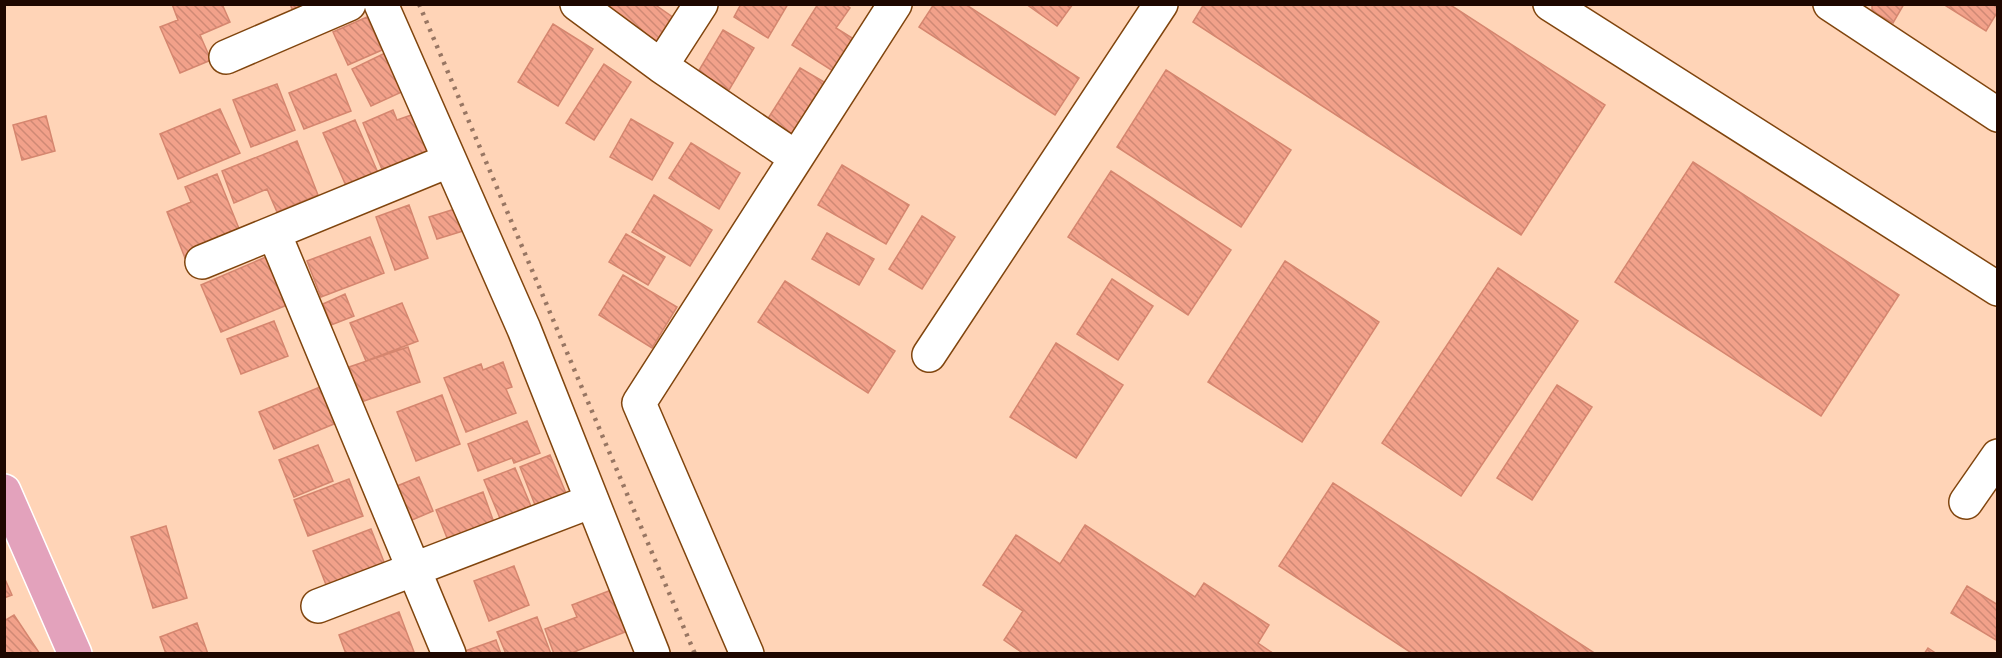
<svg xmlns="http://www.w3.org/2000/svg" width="2002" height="658" font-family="Barlow,sans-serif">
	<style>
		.building { fill: url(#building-back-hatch); stroke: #d5866f; stroke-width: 1.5 }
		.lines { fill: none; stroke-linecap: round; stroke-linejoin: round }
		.minor-casing { stroke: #80450e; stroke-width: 36 }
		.major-casing { stroke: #fff; stroke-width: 36 }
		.minor { stroke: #fff; stroke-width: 33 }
		.major { stroke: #e3a2bc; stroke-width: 33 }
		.rail { stroke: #987663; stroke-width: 4.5; stroke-dasharray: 3 6; stroke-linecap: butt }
	</style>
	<defs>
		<pattern id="building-back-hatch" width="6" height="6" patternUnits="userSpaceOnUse" patternTransform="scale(1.5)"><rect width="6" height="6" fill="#f2a18a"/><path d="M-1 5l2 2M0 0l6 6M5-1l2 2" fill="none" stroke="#cf8975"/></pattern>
	</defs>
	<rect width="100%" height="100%" fill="#ffd4b7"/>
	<path class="building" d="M172 4H222L230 22 200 35 211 60 180 73 160 27 178 20Z
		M290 4H326L295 16Z
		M595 4H654L674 18 656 46Z
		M741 4H788L768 38 734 17Z
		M818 4H845L850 8 836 28 857 41 836 73 792 45Z
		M934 4H965L1079 78 1055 115 919 27Z
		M1026 4H1073L1057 26Z
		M1204 4H1449L1605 105 1521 235 1193 22Z
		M1872 4H1904L1893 23 1872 11Z
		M1943 4H1998V11L1986 31Z
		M367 17 382 50 348 65 333 32Z
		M553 24 593 49 558 106 518 82Z
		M723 30 754 48 729 90 698 72Z
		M385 53 404 91 371 106 352 69Z
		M604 64 631 82 594 140 566 123Z
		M800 68 831 86 798 139 767 120Z
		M1166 70 1291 150 1241 227 1117 147Z
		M336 74 351 111 304 129 289 93Z
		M277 84 295 130 251 147 233 100Z
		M220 109 240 153 178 179 160 134Z
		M393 110 397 120 417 113 436 159 386 179 363 123Z
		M46 116 55 151 22 160 13 125Z
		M631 119 673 143 652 180 610 157Z
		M355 120 382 182 350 195 323 133Z
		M297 141 318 195 277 212 267 189 234 203 222 171Z
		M691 143 740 173 719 209 669 178Z
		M1693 162 1899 295 1821 416 1615 282Z
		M842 165 909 205 886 244 818 205Z
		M1111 171 1231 250 1188 315 1068 237Z
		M217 174 242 236 185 258 167 212 191 202 185 187Z
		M654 195 712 230 690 266 632 232Z
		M409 205 428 258 395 270 376 217Z
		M455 209 463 231 437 239 429 217Z
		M922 216 955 237 922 289 889 269Z
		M827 233 874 259 859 285 812 259Z
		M626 234 665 257 648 285 609 262Z
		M370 237 384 273 321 297 307 261Z
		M266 257 287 305 221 332 201 285Z
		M1285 261 1379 322 1302 442 1208 382Z
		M1498 268 1578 321 1461 496 1382 443Z
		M623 275 677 307 652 348 599 315Z
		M1112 279 1153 306 1118 360 1077 334Z
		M785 281 895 351 868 393 758 322Z
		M345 294 354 316 331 325 323 304Z
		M402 303 418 341 366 361 350 323Z
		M274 321 288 356 241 374 227 339Z
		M1056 343 1123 385 1076 458 1010 417Z
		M408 347 420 382 361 402 349 367Z
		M503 362 512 387 506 389 516 413 466 432 444 378 481 364 483 370Z
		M325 385 341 421 274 449 259 412Z
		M1557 385 1592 407 1532 500 1497 478Z
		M442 395 460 444 416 461 397 412Z
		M527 421 540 453 514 463 512 458 478 471 468 444Z
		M318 445 333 481 294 497 279 460Z
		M550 455 568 498 537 510 520 467Z
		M515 468 533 511 502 523 484 480Z
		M419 477 433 511 412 520 397 486Z
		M349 479 363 516 308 536 294 500Z
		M1333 483 1596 654H1413L1279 566Z
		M483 492 497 531 451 548 436 510Z
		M1085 525 1195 597 1204 583 1269 625 1258 643 1274 654H1024L1004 640 1023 611 983 585 1016 535 1060 564Z
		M166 526 187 598 153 608 131 537Z
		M371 529 386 567 328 590 313 551Z
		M514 566 529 605 489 621 474 581Z
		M4 577 12 595 4 598Z
		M1967 586 1998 605 1996 640 1951 613Z
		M614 589 630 630 569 654H554L545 629 577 617 572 605Z
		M399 612 414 652 346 654 339 635Z
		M14 615 40 654H4V621Z
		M537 617 551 654H506L497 632Z
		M197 623 208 654H166L160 637Z
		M496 640 501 654H466L465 651Z
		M1928 648 1937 654H1924Z"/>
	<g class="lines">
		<g class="minor-casing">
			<path id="minor" d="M381 4 524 329 653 654
				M577 4 661 66 795 157
				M1550 4 1998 289
				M1830 4 1998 115
				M226 57 349 4
				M661 66 701 4
				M274 233 449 654
				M202 262 448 161
				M929 355 1161 4
				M1966 502 1998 456
				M318 606 592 501
				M747 654 639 403 895 4"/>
		</g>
		<g class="major-casing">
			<path id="major" d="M4 491 75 654"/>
		</g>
		<use href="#minor" class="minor"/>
		<use href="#major" class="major"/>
		<path class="rail" d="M419 4 695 654"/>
	</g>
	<rect width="2002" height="658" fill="none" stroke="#1e0700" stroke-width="12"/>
</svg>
